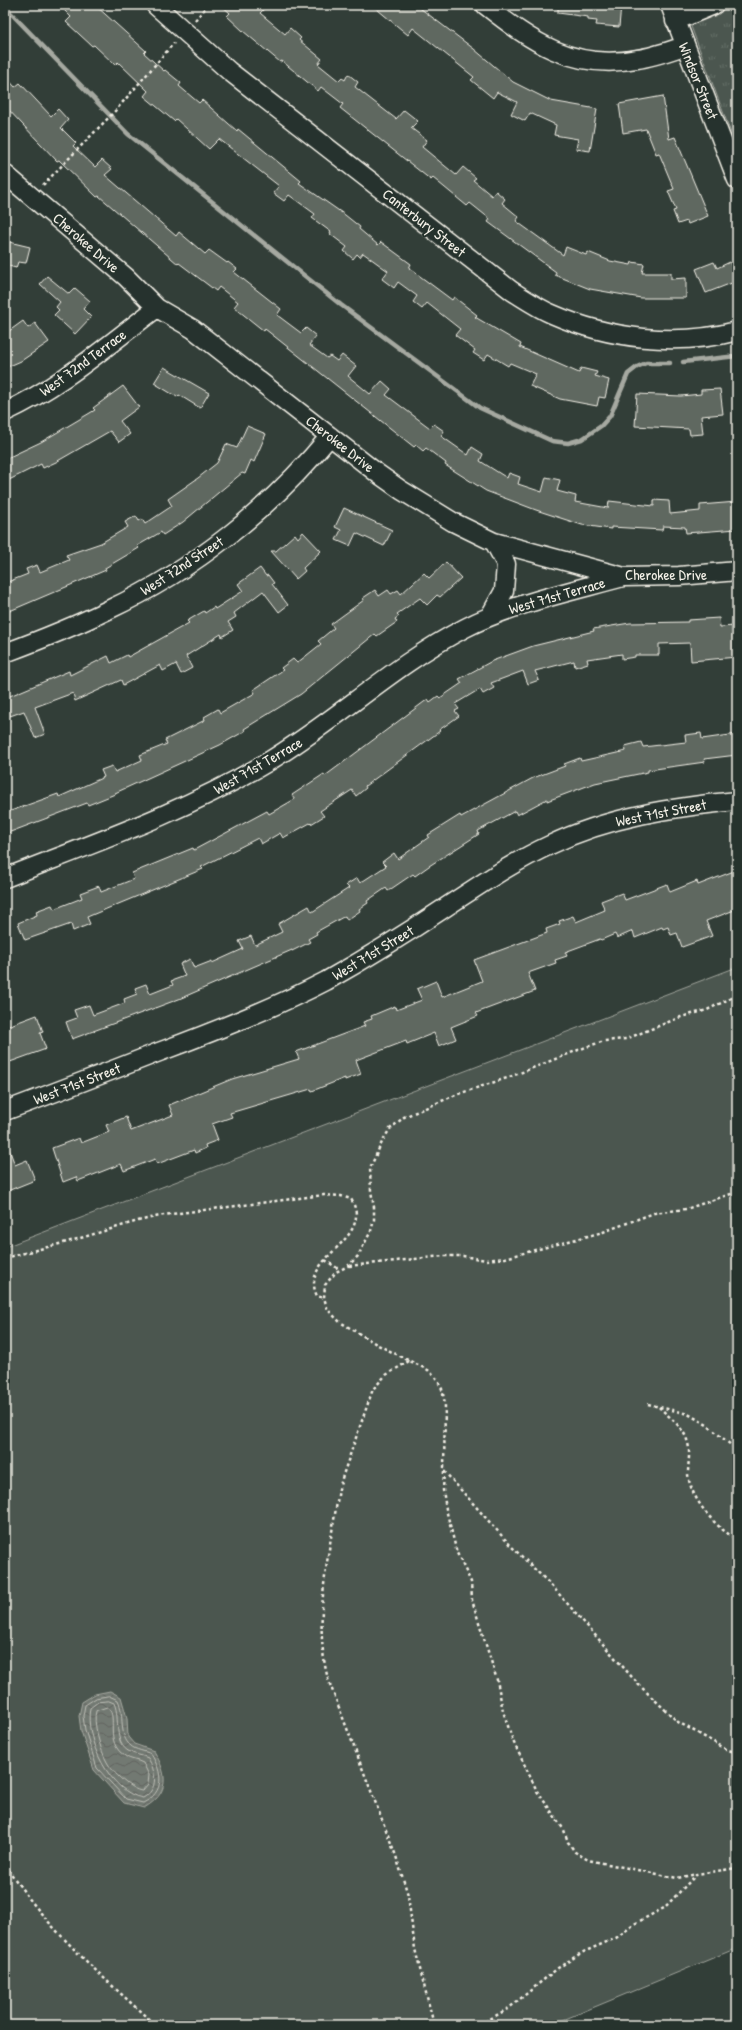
<svg xmlns="http://www.w3.org/2000/svg" width="742" height="2030" font-family="'Patrick Hand',sans-serif">
	<style>
		.green { fill: #4c564f; stroke: #a0a49c }
		.park { fill: url(#park-tufts); stroke: #a0a49c }
		.water { fill: url(#water-waves); stroke: #a6a9a1 }
		.lines { fill: none; stroke-linecap: round; stroke-linejoin: round }
		.shore { stroke: #c0c1b9; stroke-width: 1 }
		.stream { stroke: #a6a9a1; stroke-width: 4.5 }
		.building { fill: #5f6861; stroke: #f4f1e8 }
		.minor-casing { stroke: #f4f1e8; stroke-width: 21 }
		.path { stroke: #f4f1e8; stroke-width: 2.5; stroke-dasharray: 3 3; stroke-linecap: butt }
		.minor { stroke: #26332d; stroke-width: 18 }
		.labels { text-anchor: middle; stroke-width: 4; stroke-linejoin: round; paint-order: stroke }
		.street-label { font-size: 15px; fill: #f4f1e8; stroke: #26332d }
	</style>
	<defs>
		<pattern id="park-tufts" width="24" height="20" patternUnits="userSpaceOnUse"><rect width="24" height="20" fill="#4c564f"/><path d="M3 7l-1-3M5 7V3M7 7l1-3M15 17l-1-3M17 17v-4M19 17l1-3" fill="none" stroke="#666f68"/></pattern>
		<pattern id="water-waves" width="16" height="10" patternUnits="userSpaceOnUse"><rect width="16" height="10" fill="#727972"/><path d="M0 5q4-4 8 0t8 0" fill="none" stroke="#60635e"/></pattern>
	</defs>
	<rect width="100%" height="100%" fill="#323e38"/>
	<filter id="ink" filterUnits="userSpaceOnUse"><feTurbulence type="fractalNoise" baseFrequency=".025" numOctaves="2"/><feDisplacementMap in="SourceGraphic" scale="8" xChannelSelector="R" yChannelSelector="G"/><feConvolveMatrix kernelMatrix="1 2 1 2 8 2 1 2 1" color-interpolation-filters="sRGB"/></filter>
	<g filter="url(#ink)">
		<path class="green" d="M737 967V1948L551 2025H5V1247Z"/>
		<path class="park" d="M683 5H737V149Z"/>
		<path class="water" d="M110 1691 121 1697 127 1718 128 1737 134 1744 154 1751C168 1775 170 1793 144 1808L124 1803 94 1770 81 1731 79 1716 82 1702 95 1694Z"/>
		<g class="lines">
			<path class="shore" d="M109 1696 118 1700C125 1715 118 1736 131 1746 135 1750 145 1751 151 1754 163 1773 165 1792 143 1803L126 1799 97 1768 85 1730 83 1716 85 1705 96 1698Z
				M109 1701 114 1703C121 1719 112 1743 130 1752 135 1755 142 1755 148 1758 156 1772 159 1789 143 1798 110 1793 84 1739 90 1708L98 1702Z
				M108 1707C119 1718 103 1741 125 1756 130 1760 138 1760 143 1763L149 1775 148 1784 142 1791C131 1790 113 1773 107 1762 101 1752 92 1721 96 1711Z"/>
			<path class="stream" d="M5 7 128 134 341 305 480 408 552 441 568 443 582 439 601 426 610 416 628 374 637 367 646 363H670
				M683 362 737 356"/>
		</g>
		<path class="building" d="M59 5H95L146 51 144 53 164 71 165 70 181 83 179 86 199 103 202 100 237 131 238 129 301 181 299 183 345 215 360 227 359 229 378 245 381 242 411 264 409 268 452 300 454 297 477 315 475 317 521 344 520 347 579 373 581 368 597 372 595 376 609 380 605 398 599 397 597 406 560 399 530 386 536 374 510 363 508 366 488 354 484 360 473 353 475 350 455 335 460 329 427 303 422 309 413 302 417 296 398 282 394 288 382 279 388 271 363 253 360 257 357 254 353 259 344 251 347 247 330 234 331 232 312 218 315 214 289 195 284 201 273 193 279 186 247 161 219 139 209 149 176 119 174 121 144 96 148 91 118 62 115 65 94 45 92 46 66 22 71 17Z
			M221 5H268L260 13 285 34 290 28 301 38 299 40 322 59 318 64 339 81 342 78 345 80 348 74 358 82 355 87 396 119 404 110 418 121 411 128 427 140 422 147 456 175 463 167 476 178 473 180 492 196 496 191 505 199 502 203 519 217 516 221 563 255 566 247 586 255 588 252 610 261 631 265 632 262 644 264 642 273H671V279L686 278V298H641L590 289 555 275 556 272 488 222 490 219 470 203 467 206 433 178 431 180 340 108 343 104 321 87 318 91 282 61 280 62 243 31 227 16 230 13Z
			M372 5H416L474 49 513 82 551 101 597 109 590 151 576 149 578 139 554 135 556 125 530 113 525 121 511 114 517 102 497 92 493 98 471 80 474 77 413 28 408 35Z
			M558 5H621L619 27 596 25 597 21 588 20V17L558 13Z
			M5 76 15 87 20 83 51 116 58 109 68 120 61 128 76 143 73 146 95 167 102 160 112 169 105 175 176 236 179 232 205 254 209 250 227 263 228 262 237 269 234 272 281 309 277 315 301 333 306 328 316 336 309 345 327 358 330 356 337 361 342 355 356 366 348 376 370 394 382 381 391 389 386 395 430 428 434 424 444 431 441 436 468 455 472 447 483 454 480 461 507 478 509 473 520 477 518 484 542 492 546 477 560 480 557 491 576 496 575 502 608 508 609 501 654 506V500L669 501 670 514 700 511V505L737 502V529L686 533 685 527 663 526 662 530 611 527V529L582 525 536 510 486 491 445 465 446 463 426 448 423 451 416 445 414 447 265 329 264 331 234 307 238 302 219 287 216 291 179 263 178 264 99 196 97 197 59 160 57 161 5 106Z
			M663 96 669 139 675 137 708 216 688 224 687 221 678 224 673 211 676 210 668 191 674 189 659 153 656 154 646 129 623 133 619 104Z
			M5 241 30 247 26 263 18 262 16 268 5 265Z
			M714 262 717 268 730 262 737 281 706 293 696 269Z
			M47 276 69 294 75 288 90 301 83 309 91 317 75 334 54 315 59 310 56 307 60 302 40 284Z
			M23 321 28 328 35 323 49 342 21 361 5 368V334Z
			M164 367 209 393 200 408 179 395 177 397 154 383Z
			M123 386 139 407 120 421 130 434 119 442 110 431 56 462 43 468 41 464 5 482V459L41 442 95 410 93 408Z
			M720 389 723 414 701 416 703 434 690 435 689 429 635 426 637 394 681 396 701 394V390Z
			M247 426 266 434 254 462 251 460 245 474 242 473 183 522 163 535 161 532 137 546 139 548 105 568 106 570 5 613V583L28 574 26 569 37 565 40 572 69 560 66 555 101 543 128 527 125 522 136 516 139 521 142 519 145 524 172 506 168 499 198 478 217 463 226 444 237 448Z
			M344 508 392 530 384 546 356 533 350 546 336 540 341 530 335 527Z
			M303 532 321 551 303 568 305 571 296 579 271 551H276L295 534 298 538Z
			M446 562 461 578 440 597 437 595 427 605 420 598 397 614 399 616 395 619 397 622 377 636 375 634 301 694 244 729 245 731 220 745 115 793V794L88 805 87 803 5 834V813L58 794 59 797 104 777 101 770 112 766 115 772 142 760 140 755 167 744 165 740 205 720 204 717 218 709 220 713 255 693 253 690 283 670 281 668 293 659 297 663 321 644 318 641 334 628 331 624 364 600 363 598 375 590 379 596 388 590 391 594 398 590 401 594 424 573 429 578Z
			M260 568 266 576 268 575 274 583 272 584 288 605 279 612 263 591 234 613 236 617 228 622 233 630 222 637 221 634 186 656 192 668 181 674 176 664 163 671 160 665 123 685 121 680 75 701 73 693 35 707 45 734 35 738 24 711 10 716 5 698 69 671 70 675 108 656 111 663 127 655 128 657 189 623 187 621 204 611 205 613 214 607 215 609 243 591 238 584Z
			M719 618 720 627 735 626 737 657 691 661 690 643 659 644V655H635V657L622 659V654L587 659 588 663 575 667 574 661 535 671 539 680 528 684 523 671 491 683 494 688 483 694 480 689 455 704 459 709 455 711 459 716 439 730 440 731 365 786 366 788 356 796 352 790 320 811 324 816 311 824 310 823 283 838 280 833 261 844 258 838 201 867 203 869 87 917 90 924 73 931 71 924 25 940 18 923 37 915 36 911 52 905 54 909 82 898 80 893 99 886 101 892 134 879 132 873 193 848 194 850 267 811 269 814 295 799 292 795 324 774 325 776 428 699 430 702 438 696 440 698 462 683 459 679 492 661 533 646 594 631 593 629 630 623 688 622V620Z
			M701 733 702 739 737 734V755L704 759 705 762 648 770V772L595 783 547 801V799L517 815 515 811 478 831 479 834 429 866 415 876 413 874 388 891 386 888 367 901 368 903 359 909 360 911 347 920 345 916 316 932 317 934 308 939 310 942 292 951V950L179 999 72 1039 66 1022 77 1018 74 1010 89 1005 93 1015 125 1003 124 999 137 994 135 988 146 984 150 994 173 985 171 981 185 976 180 964 190 959 194 968 212 961V963L243 949 239 941 251 936 255 945 282 932 278 924 309 906 312 912 349 888 346 885 357 878 360 883 386 866 382 862 394 853 398 859 429 837 428 835 460 815 461 817 533 778 565 766 564 764 580 758 581 761 626 751 625 746 641 742 643 747 686 742 685 735Z
			M734 871 737 879V909L706 921 712 936 682 947 677 933 671 935 668 927 663 929 662 927 635 938 633 931 617 938 615 934 601 940 600 939 565 952 567 956 555 960 556 963 528 973 535 991 476 1013 478 1016 451 1027 456 1039 439 1046 434 1033 407 1044 406 1041 356 1060 361 1074 345 1080V1078L312 1091 311 1089 230 1113 232 1117 212 1124 218 1140 205 1145 206 1148 195 1153 194 1150 157 1164 155 1159 124 1171 121 1164 78 1181 76 1177 63 1182 52 1148 79 1138 81 1143 109 1132 106 1125 126 1117 131 1131 173 1115 169 1105 232 1079 299 1059 296 1052 365 1026 363 1022 372 1019 371 1016 395 1006 396 1010 422 1000 417 989 436 981 442 997 482 981 474 960 547 933 546 929 560 924 559 921 573 916 576 922 605 910 601 901 622 893 625 900 667 884 670 892 697 881 698 885Z
			M37 1015 43 1032 40 1033 46 1049 10 1062 5 1048V1027Z
			M6 1141 15 1165 27 1160 35 1180 5 1192Z"/>
		<g class="lines">
			<g class="minor-casing">
				<path id="minor" d="M155 5 229 71 512 291C525 299 538 308 552 314 609 339 677 347 737 331
					M485 5C532 42 573 71 637 59 653 57 669 51 684 46
					M670 5 737 180
					M675 21 714 5
					M5 174 126 277 157 308 193 329 377 473 401 490 453 522 494 542 624 577 679 576 737 571
					M5 412C62 386 107 345 157 308
					M490 616 504 591 506 564 494 542
					M5 653C40 640 75 626 108 610 194 570 270 509 330 436
					M5 878C94 843 184 812 266 763 335 722 393 665 465 628 511 604 573 591 623 577
					M5 1111C56 1092 108 1072 159 1052 216 1031 272 1009 326 981 367 958 407 933 446 907 480 885 513 862 550 845 608 817 673 807 737 801"/>
			</g>
			<path class="path" d="M195 20 208 5
				M43 185 116 110 174 43
				M737 995 707 1010 681 1017 626 1039 604 1041 586 1047 507 1078 458 1094 404 1117 390 1129 383 1140 370 1168 371 1191 374 1207V1220L371 1231 358 1256 348 1266 336 1272 325 1285 324 1298 328 1310 340 1322 378 1345 428 1370 437 1379 442 1389 445 1404 444 1471 511 1546 552 1586 638 1684 678 1722 726 1749 737 1753
				M5 1258 67 1242 138 1221 164 1215 324 1195 341 1196 351 1199C376 1241 298 1256 317 1296L324 1298
				M325 1260 340 1270
				M349 1266 443 1256H463L486 1260 505 1258 603 1232 654 1213 686 1209 737 1192
				M409 1361 386 1375 373 1389 343 1475 339 1489C330 1551 312 1617 328 1679L396 1856 408 1895 415 1949 434 2025
				M648 1404 688 1414 707 1425 737 1450
				M659 1407C669 1417 683 1427 687 1440 691 1450 688 1463 688 1474 690 1498 716 1529 737 1539
				M444 1471 443 1490 446 1509 457 1553 471 1582 472 1600 497 1680 503 1711 513 1741 537 1791 564 1830 568 1842 575 1852 588 1860 677 1878 697 1874
				M5 1864C44 1927 101 1975 155 2025
				M480 2025 509 2008 558 1968 581 1953 616 1938 636 1923 664 1908 697 1874 737 1868"/>
			<use href="#minor" class="minor"/>
		</g>
	</g>
	<g class="labels">
		<g class="street-label">
			<text transform="translate(698 81) rotate(68)" y="5">Windsor Street</text>
			<text transform="translate(424 223) rotate(38)" y="5">Canterbury Street</text>
			<text transform="translate(86 243) rotate(41)" y="5">Cherokee Drive</text>
			<text transform="translate(83 363) rotate(-36)" y="5">West 72nd Terrace</text>
			<text transform="translate(340 444) rotate(38)" y="5">Cherokee Drive</text>
			<text transform="translate(182 566) rotate(-33)" y="5">West 72nd Street</text>
			<text x="666" y="580">Cherokee Drive</text>
			<text transform="translate(557 596) rotate(-16)" y="5">West 71st Terrace</text>
			<text transform="translate(258 766) rotate(-30)" y="5">West 71st Terrace</text>
			<text transform="translate(661 813) rotate(-11)" y="5">West 71st Street</text>
			<text transform="translate(373 953) rotate(-31)" y="5">West 71st Street</text>
			<text transform="translate(77 1084) rotate(-21)" y="5">West 71st Street</text>
		</g>
	</g>
	<rect width="742" height="2030" fill="none" stroke="#26332d" stroke-width="20"/>
	<rect x="10" y="10" width="722" height="2010" fill="none" stroke="#f4f1e8" stroke-width="1.5" filter="url(#ink)"/>
</svg>
